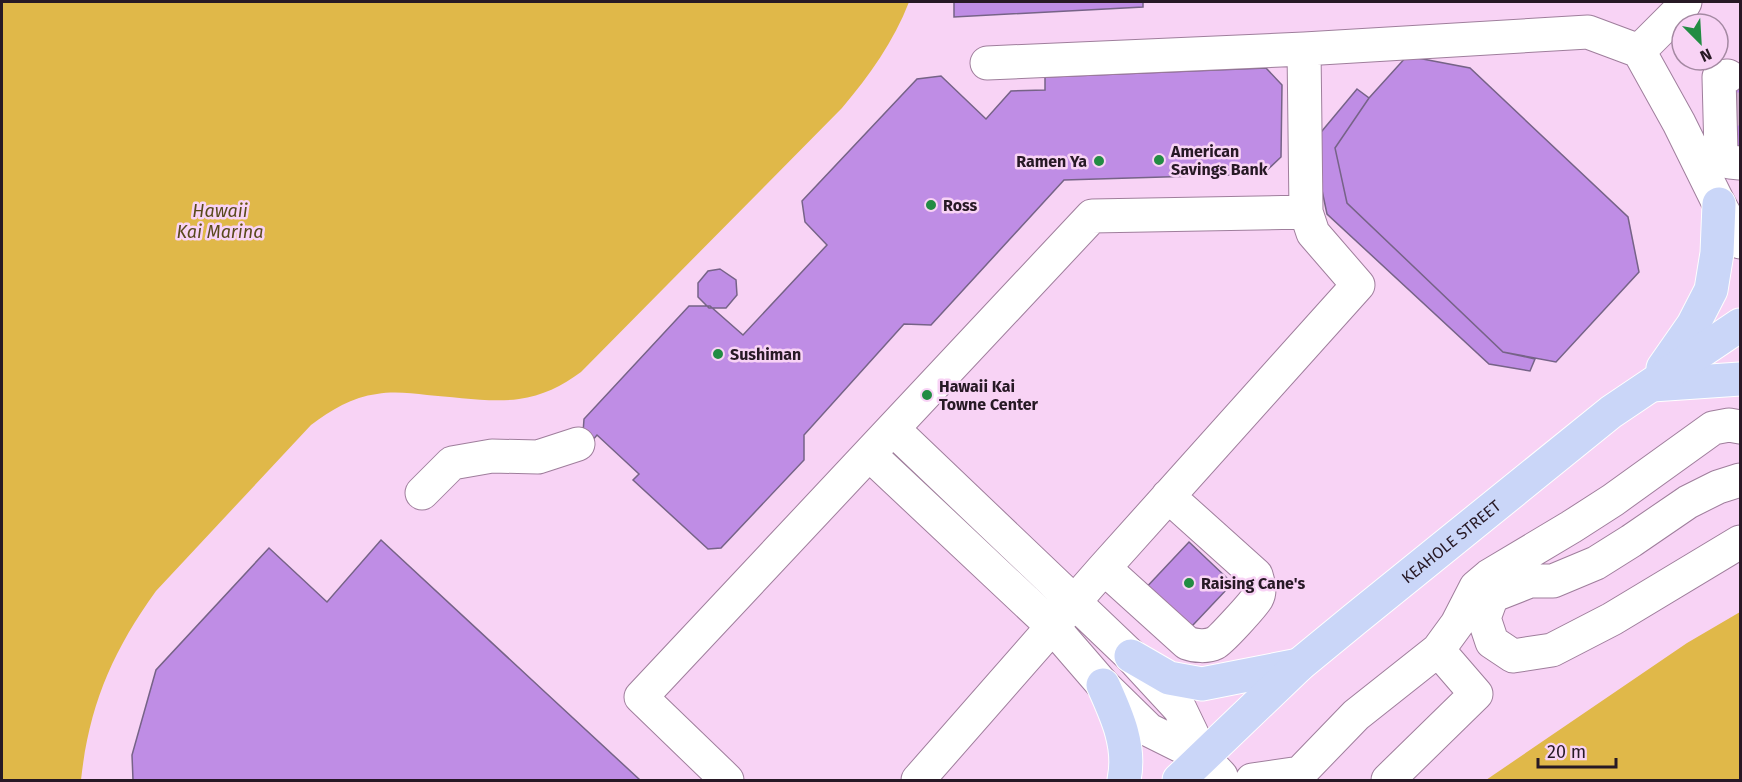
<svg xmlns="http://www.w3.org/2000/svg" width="1742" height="782" font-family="'Fira Sans',sans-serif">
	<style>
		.water { fill: #e0b849 }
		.building { fill: #bf8de5; stroke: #766387; stroke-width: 1.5 }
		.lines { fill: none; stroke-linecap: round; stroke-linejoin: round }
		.minor-tunnel { stroke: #ceaecb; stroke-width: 33; stroke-dasharray: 33 16; stroke-linecap: butt }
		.minor-casing { stroke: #9f7e9c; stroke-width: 35 }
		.major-casing { stroke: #fff; stroke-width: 35 }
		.minor { stroke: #fff; stroke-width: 33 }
		.major { stroke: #cad6f8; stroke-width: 33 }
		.poi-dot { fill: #228c43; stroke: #f8d3f5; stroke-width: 2 }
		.labels { text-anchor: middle; stroke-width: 5; stroke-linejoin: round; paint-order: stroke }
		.poi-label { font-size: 16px; font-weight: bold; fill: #271925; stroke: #f8d3f5; text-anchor: start }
		.street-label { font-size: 16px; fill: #271925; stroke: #f8d3f5 }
		.water-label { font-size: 18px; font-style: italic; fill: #59491c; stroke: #f8d3f5 }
	</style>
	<rect width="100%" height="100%" fill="#f8d3f5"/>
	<path class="water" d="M2 2H909C894 41 869 76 842 108L581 372C562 386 542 396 519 399 492 403 455 397 427 395 410 393 393 391 377 394 352 397 331 410 311 425L156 591C112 652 89 706 81 780H2Z
		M1740 612V780H1486L1687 643Z"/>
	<path class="building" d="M954 2H1143V7L954 17Z
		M1407 56 1470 68 1628 217 1639 272 1556 362 1503 352 1347 203 1335 148 1369 98Z
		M1266 68 1282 85 1281 157 1263 174 1064 180 931 325 904 324 804 435V460L721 548 708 549 633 480 639 474 597 435 592 441 583 433 584 419 689 306H710L743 335 827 245 805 222 802 201 917 79 941 76 986 119 1011 91 1045 90V77Z
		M1728 69H1740V153H1728Z
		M1357 89 1369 98 1335 148 1347 203 1503 352 1535 359 1530 371 1489 364 1327 214 1312 143Z
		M720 269 736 280 737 295 726 308H709L698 297V283L708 271Z
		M381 540 546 693 640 780H133L132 755 156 670 269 548 327 602Z
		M1189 542 1227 578 1228 588 1193 625H1177L1142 592Z"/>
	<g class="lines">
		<path class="minor-tunnel" d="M1728 109H1740"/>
		<g class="minor-casing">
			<path id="minor" d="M1639 51 1681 9 1685 2
				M987 63 1304 49 1588 32 1639 51 1679 123 1719 204 1740 242
				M1728 76 1719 77 1721 153 1730 162 1740 163
				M893 429 1131 656 1180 709 1203 757 1221 776V780
				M869 454 1052 626 1103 685 1149 730 1203 757
				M1740 480 1718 487 1688 502 1631 541 1596 563 1553 581H1530L1492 596 1484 618 1492 642 1513 656 1552 650 1612 619 1740 542
				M422 493 452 463 492 456 538 457 578 444
				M1104 568 1187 643C1195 646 1207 647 1215 643 1221 640 1253 605 1257 598 1261 591 1258 582 1256 575L1168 496
				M727 780 641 697 1092 216 1306 212
				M918 780 1104 568 1358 285 1313 233 1306 212 1304 49
				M1252 780 1300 773 1356 715 1438 650 1457 624 1476 587 1489 576 1571 527 1613 500 1713 428 1729 425 1740 427
				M1388 780 1476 694 1438 650"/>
		</g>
		<g class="major-casing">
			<g id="major">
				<path d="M1663 368 1693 325 1711 290 1717 253 1719 204"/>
				<path d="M1652 385 1740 379"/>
				<path d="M1131 656 1169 678 1202 684 1299 665"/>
				<path d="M1103 685C1117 716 1131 746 1124 780"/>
				<path id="s1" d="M1179 780 1299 665 1355 619 1611 412 1740 325"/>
			</g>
		</g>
		<use href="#minor" class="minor"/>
		<use href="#major" class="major"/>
	</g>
	<g class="poi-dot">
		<circle cx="1159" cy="160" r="6"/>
		<circle cx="1099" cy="161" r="6"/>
		<circle cx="931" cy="205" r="6"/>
		<circle cx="718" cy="354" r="6"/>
		<circle cx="927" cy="395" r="6"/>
		<circle cx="1189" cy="583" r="6"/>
	</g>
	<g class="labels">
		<g class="poi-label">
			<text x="1171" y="157">American<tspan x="1171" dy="18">Savings Bank</tspan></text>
			<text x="1087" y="167" text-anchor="end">Ramen Ya</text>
			<text x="943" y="211">Ross</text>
			<text x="730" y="360">Sushiman</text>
			<text x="939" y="392">Hawaii Kai<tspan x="939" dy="18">Towne Center</tspan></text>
			<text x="1201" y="589">Raising Cane's</text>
		</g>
		<g class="street-label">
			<text dy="6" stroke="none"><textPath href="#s1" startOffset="362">KEAHOLE STREET</textPath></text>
		</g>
		<g class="water-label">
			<text x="220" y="217">Hawaii<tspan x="220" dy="21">Kai Marina</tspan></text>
		</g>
	</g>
	<rect width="1742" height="782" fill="none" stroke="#271925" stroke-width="6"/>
	<g transform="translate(1700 42) rotate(156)"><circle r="28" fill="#f8d3f5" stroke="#a489a2" stroke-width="1.5"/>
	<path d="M0-4.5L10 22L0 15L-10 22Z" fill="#228c43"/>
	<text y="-9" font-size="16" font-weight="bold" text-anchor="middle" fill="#271925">N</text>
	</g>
	<path d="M1538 758v9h78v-9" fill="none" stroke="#271925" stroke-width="3"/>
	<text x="1547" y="758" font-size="18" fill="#271925" stroke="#f8d3f5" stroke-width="4.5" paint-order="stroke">20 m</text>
</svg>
